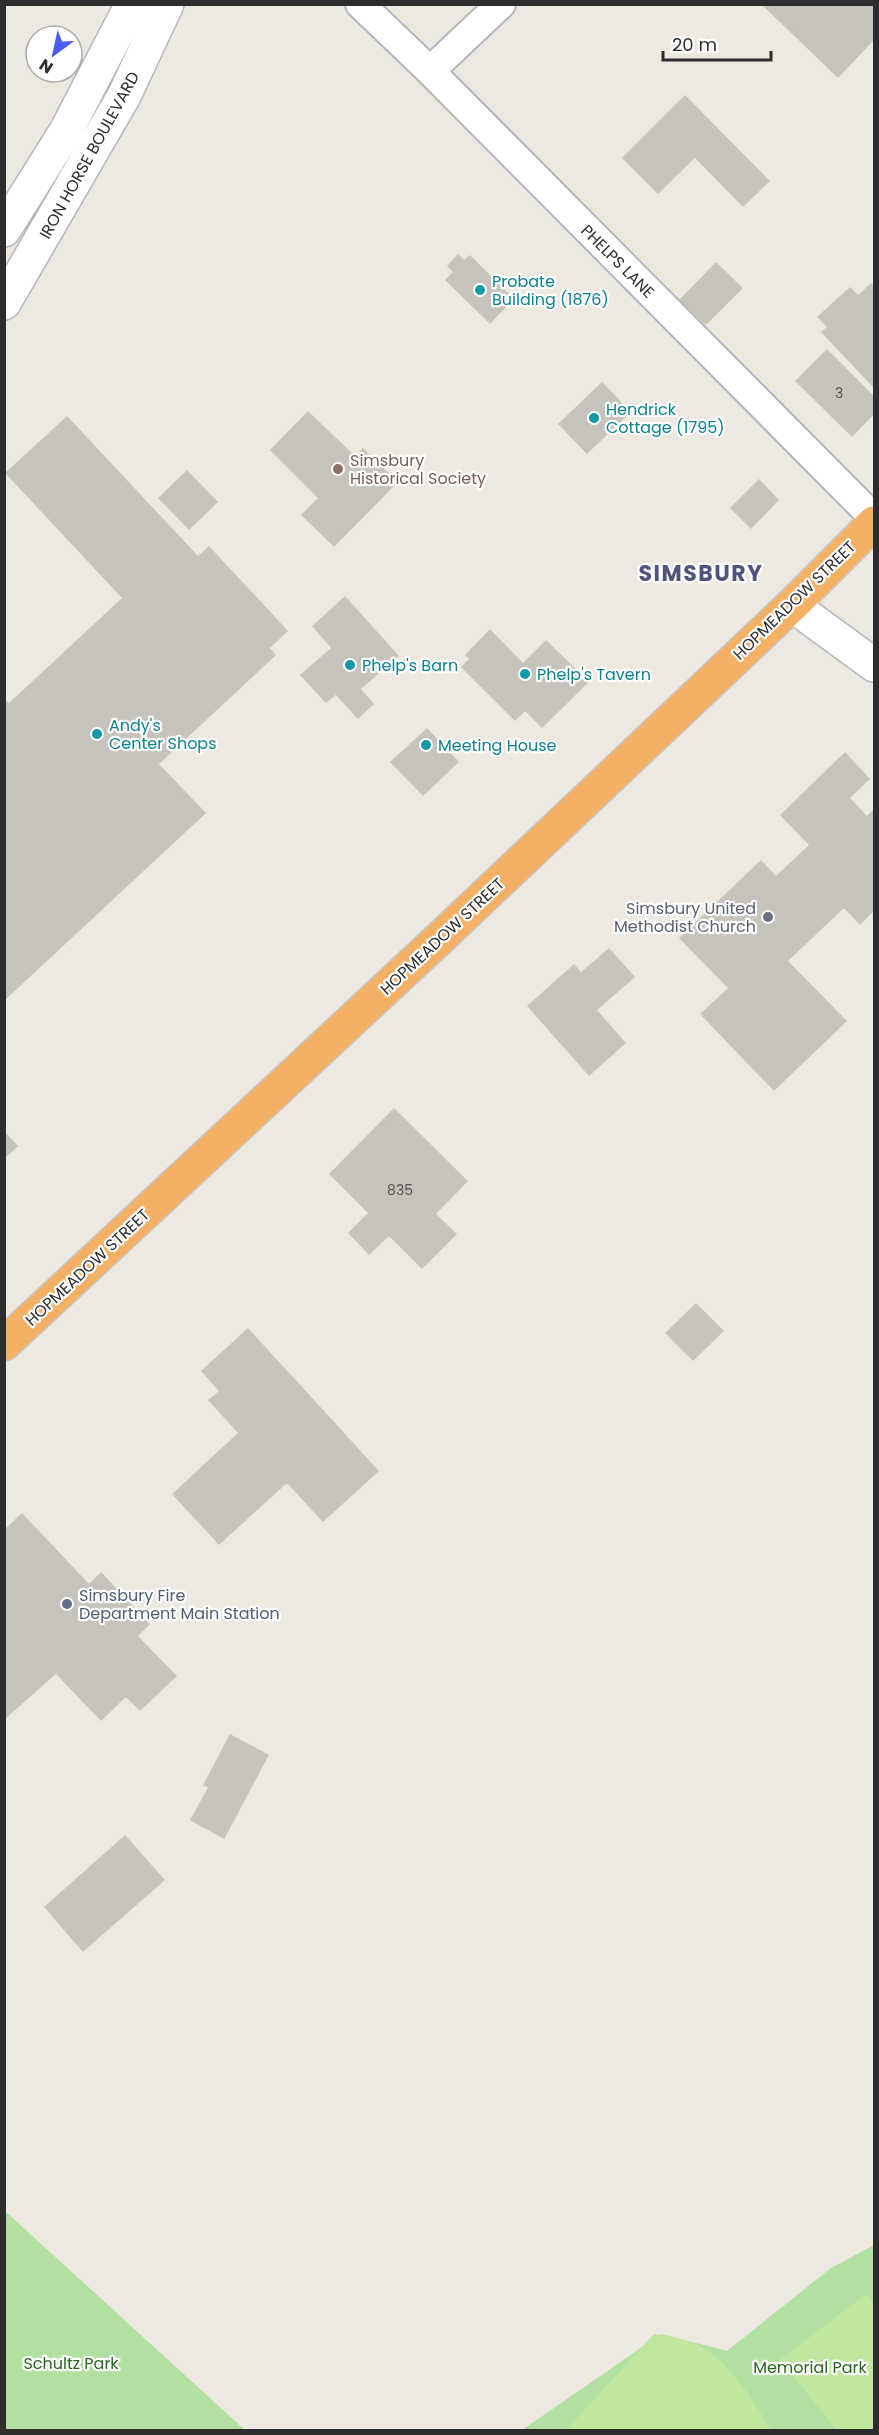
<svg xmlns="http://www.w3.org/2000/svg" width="879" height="2435" font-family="Poppins,sans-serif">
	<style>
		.green { fill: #b1e0a1 }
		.pitch { fill: #c1e69e }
		.building { fill: #c6c3bc; stroke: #c9c5ba; stroke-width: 1.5 }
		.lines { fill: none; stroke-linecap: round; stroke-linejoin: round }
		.street-casing { stroke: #b4b5bf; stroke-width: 32 }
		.secondary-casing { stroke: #b4b5bf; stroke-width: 36 }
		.highway-casing { stroke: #c8c8c8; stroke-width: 36 }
		.street { stroke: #fff; stroke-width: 28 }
		.secondary { stroke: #fff; stroke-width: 33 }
		.highway { stroke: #f4b065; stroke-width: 33 }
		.culture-dot { fill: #0f9aa8; stroke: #fff; stroke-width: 2 }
		.education-dot { fill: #8d6e63; stroke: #fff; stroke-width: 2 }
		.worship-dot { fill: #6b7280; stroke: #fff; stroke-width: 2 }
		.service-dot { fill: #5c6f8a; stroke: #fff; stroke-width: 2 }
		.labels { text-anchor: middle; stroke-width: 4.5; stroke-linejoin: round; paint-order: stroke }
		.number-label { font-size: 14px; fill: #535251 }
		.street-label { font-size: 16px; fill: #2d2d2d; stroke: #fff }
		.culture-label { font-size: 16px; fill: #0d838f; stroke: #fff; text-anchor: start }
		.education-label { font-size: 16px; fill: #785e54; stroke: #fff; text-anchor: start }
		.worship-label { font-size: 16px; fill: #5b616d; stroke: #fff; text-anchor: end }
		.service-label { font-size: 16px; fill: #4e5e75; stroke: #fff; text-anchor: start }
		.park-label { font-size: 16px; fill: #296720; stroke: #fff }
		.district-label { font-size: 22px; font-weight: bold; letter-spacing: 1.5px; fill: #50547c; stroke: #fff }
	</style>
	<rect width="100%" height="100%" fill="#ede9e1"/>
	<path class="green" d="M5 2211 245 2430H5Z
		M874 2245V2430H522L661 2334 727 2351 831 2268Z"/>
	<path class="pitch" d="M866 2294 874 2304V2430H837L780 2360Z
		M654 2334C666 2336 680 2338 691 2342 725 2354 754 2401 771 2430H566Z"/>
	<path class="building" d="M762 4H874V39L838 77Z
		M685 96 769 181 743 206 695 157 658 193 623 158Z
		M458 255 464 261 470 256 513 299 490 323 446 280 454 272 448 266Z
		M716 263 742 288 706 324 680 300Z
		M871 284 874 288V387L822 332 828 327 818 317 850 288 858 296Z
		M827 350 874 397V413L852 436 796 381Z
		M602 383 630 412 587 453 559 424Z
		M308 412 355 457 363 449 397 482 334 546 302 515 319 498 271 450Z
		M67 417 198 557 209 547 287 631 269 648 275 655 158 764 205 813 4 1000V700L9 704 123 598 6 473Z
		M187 471 217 502 189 529 159 498Z
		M759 480 778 500 751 528 731 508Z
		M345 597 398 656 360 689 373 704 358 718 336 694 326 702 301 675 332 648 313 626Z
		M490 630 523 664 546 641 588 682 542 727 525 710 515 720 462 667 470 659 466 655Z
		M427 729 458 762 423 795 391 762Z
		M845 753 869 779 849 798 867 817 874 810V910L860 924 844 907 787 961 846 1021 774 1090 701 1014 729 988 680 938 761 861 776 877 810 845 781 815Z
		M609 949 634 977 596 1010 625 1043 589 1075 528 1006 574 965 581 973Z
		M394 1109 467 1181 435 1214 456 1234 422 1268 389 1235 369 1254 349 1233 369 1213 330 1174Z
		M4 1132 17 1146 4 1158Z
		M696 1304 723 1331 693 1360 666 1333Z
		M248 1329 378 1471 323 1521 287 1482 219 1544 173 1494 239 1433 209 1400 220 1391 202 1371Z
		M22 1514 89 1585 101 1573 149 1624 137 1636 176 1676 140 1710 126 1696 101 1720 56 1673 4 1719V1531Z
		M230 1735 268 1755 224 1838 191 1820 209 1787 204 1785Z
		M125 1836 164 1880 83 1951 45 1907Z"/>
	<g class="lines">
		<g class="street-casing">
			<path id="street" d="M360 4 430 71 874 518
				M430 71 501 4"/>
		</g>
		<g class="secondary-casing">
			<path id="secondary" d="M4 230 66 131 132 4
				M4 303 124 96 167 4
				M792 605 874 665"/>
		</g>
		<g class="highway-casing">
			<path id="highway" d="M4 1344 439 939 792 605 874 523"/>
		</g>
		<use href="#street" class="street"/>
		<use href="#secondary" class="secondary"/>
		<use href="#highway" class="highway"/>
	</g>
	<g class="culture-dot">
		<circle cx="480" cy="290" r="6"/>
		<circle cx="594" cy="418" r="6"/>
		<circle cx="350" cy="665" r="6"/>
		<circle cx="525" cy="674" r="6"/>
		<circle cx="97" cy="734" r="6"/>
		<circle cx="426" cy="745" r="6"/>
	</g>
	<circle class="education-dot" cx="338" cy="469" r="6"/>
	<circle class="worship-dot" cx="768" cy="917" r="6"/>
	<circle class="service-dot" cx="67" cy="1604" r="6"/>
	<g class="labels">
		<g class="number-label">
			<text x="839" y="398">3</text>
			<text x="400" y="1195">835</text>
		</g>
		<g class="street-label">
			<text transform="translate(89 155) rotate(-61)" y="6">IRON HORSE BOULEVARD</text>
			<text transform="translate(618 261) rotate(45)" y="6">PHELPS LANE</text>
			<text transform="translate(794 600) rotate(-44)" y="6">HOPMEADOW STREET</text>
			<text transform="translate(442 936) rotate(-43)" y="6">HOPMEADOW STREET</text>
			<text transform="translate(87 1267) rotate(-43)" y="6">HOPMEADOW STREET</text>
		</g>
		<g class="culture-label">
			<text x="492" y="287">Probate<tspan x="492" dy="18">Building (1876)</tspan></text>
			<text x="606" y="415">Hendrick<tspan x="606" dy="18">Cottage (1795)</tspan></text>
			<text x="362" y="671">Phelp's Barn</text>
			<text x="537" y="680">Phelp's Tavern</text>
			<text x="109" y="731">Andy's<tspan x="109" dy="18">Center Shops</tspan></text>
			<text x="438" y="751">Meeting House</text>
		</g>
		<g class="education-label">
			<text x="350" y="466">Simsbury<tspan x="350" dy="18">Historical Society</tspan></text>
		</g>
		<g class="worship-label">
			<text x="756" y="914">Simsbury United<tspan x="756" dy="18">Methodist Church</tspan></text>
		</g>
		<g class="service-label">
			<text x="79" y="1601">Simsbury Fire<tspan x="79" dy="18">Department Main Station</tspan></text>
		</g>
		<g class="park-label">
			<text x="71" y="2369">Schultz Park</text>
			<text x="810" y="2373">Memorial Park</text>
		</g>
		<g class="district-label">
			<text x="701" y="581">SIMSBURY</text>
		</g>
	</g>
	<rect width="879" height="2435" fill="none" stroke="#2d2d2d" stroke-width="12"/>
	<g transform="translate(54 54) rotate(213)"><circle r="28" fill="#ffffff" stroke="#ababab" stroke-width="1.5"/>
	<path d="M0-4.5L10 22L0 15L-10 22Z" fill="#4c5cef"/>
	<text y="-9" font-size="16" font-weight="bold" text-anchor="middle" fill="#2d2d2d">N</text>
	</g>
	<path d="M663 51v9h108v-9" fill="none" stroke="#2d2d2d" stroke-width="3"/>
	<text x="672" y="51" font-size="18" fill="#2d2d2d" stroke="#ffffff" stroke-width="4.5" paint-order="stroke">20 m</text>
</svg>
